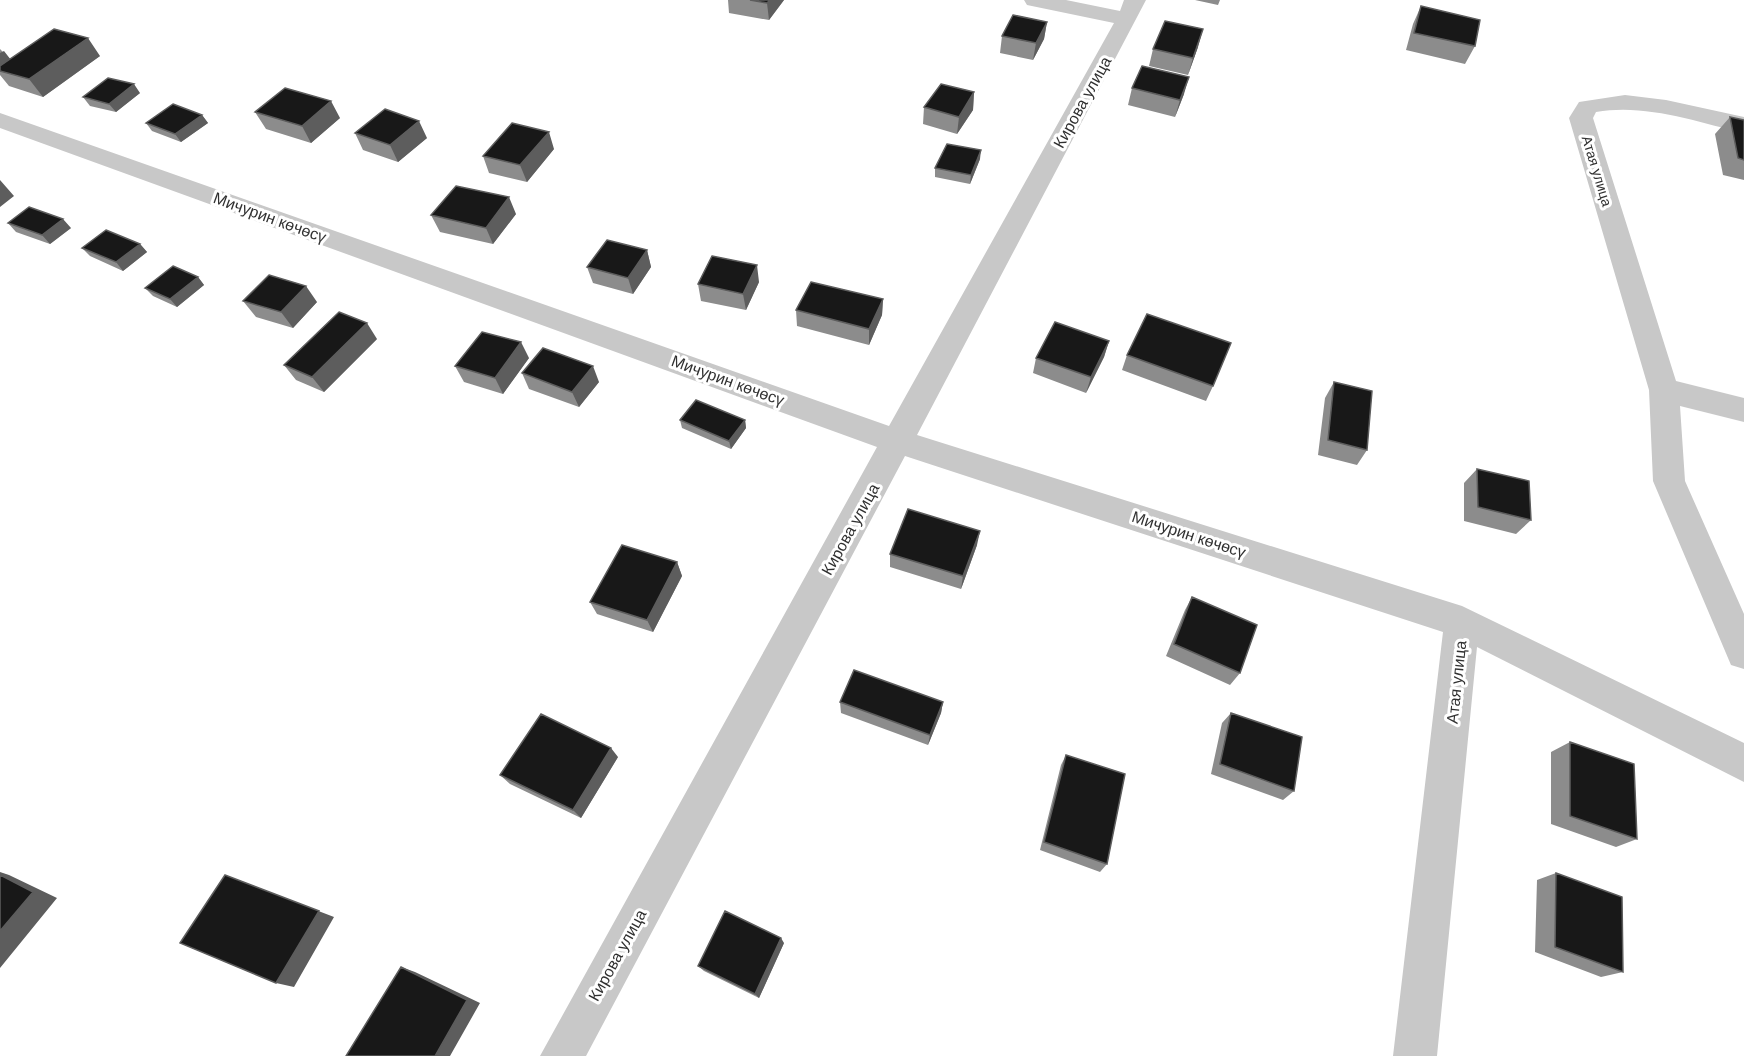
<svg xmlns="http://www.w3.org/2000/svg" width="1744" height="1056" font-family="Helvetica,sans-serif">
	<style>
		.lines { fill: none; stroke-linecap: round; stroke-linejoin: round }
		.minor { fill: #c8c8c8; fill-rule: evenodd }
		.wall { fill: #8c8c8c }
		.shaded-wall { fill: #5d5d5d }
		.building { fill: #181818; stroke: #5d5d5d; stroke-width: 1.5 }
		.labels { text-anchor: middle; stroke-width: 6; stroke-linejoin: round; paint-order: stroke }
		.far-street-label { font-size: 14px; fill: #313131; stroke: #fff }
		.street-label { font-size: 16px; fill: #313131; stroke: #fff }
	</style>
	<rect width="100%" height="100%" fill="#fff"/>
	<g class="lines">
		<path class="minor" d="M1024 0H1066L1120 11 1124 0H1146L917 435 1462 606 1744 743V782L1477 647 1437 1056H1393L1443 632 905 456 586 1056H540L877 447 0 128V113L889 426 1114 23 1027 5Z
			M1625 95 1666 100 1744 117V133C1697 122 1645 103 1596 112L1593 118 1676 381 1744 398V422L1680 406 1685 481 1744 614V669L1731 665 1653 481 1649 390 1569 118 1579 102Z"/>
	</g>
	<path class="wall" d="M728 0H784L769 20 729 13Z
		M1195 0H1220L1218 5Z
		M1421 6 1475 46 1465 64 1406 50 1413 24Z
		M1047 22 1044 39 1033 60 1000 53 1002 36Z
		M1198 47 1188 75 1149 66 1153 49Z
		M0 49 10 59 100 56 43 97 9 86 0 75Z
		M1132 88 1184 94 1175 117 1128 105Z
		M974 92 973 110 957 134 923 124 924 107Z
		M140 93 116 112 90 106 83 97Z
		M255 112 340 118 311 143 266 129Z
		M202 115 208 123 181 142 152 131 146 123Z
		M1730 117 1744 120V180L1723 175 1715 134Z
		M355 133 427 138 398 162 363 150Z
		M554 149 527 182 489 173 483 156Z
		M980 159 970 184 935 177V168Z
		M516 214 493 244 440 232 431 215Z
		M8 223 71 228 50 244 16 232Z
		M140 244 147 252 123 271 90 256 82 248Z
		M647 250 651 267 633 294 593 283 587 267Z
		M198 277 204 285 177 307 153 296 145 288Z
		M759 282 746 310 701 301 698 284Z
		M883 299 882 315 869 345 797 326 796 310Z
		M243 301 317 302 293 328 256 317Z
		M377 339 324 392 296 380 284 365Z
		M1109 341 1104 357 1086 393 1033 373 1036 358Z
		M1127 355 1213 386 1206 401 1122 370Z
		M529 358 503 394 464 382 455 366Z
		M522 373 599 382 579 407 529 389Z
		M1334 382 1367 450 1357 465 1318 455 1325 398Z
		M680 420H745L746 428 731 449 682 428Z
		M1477 469 1531 520 1516 534 1464 521V483Z
		M977 545 961 589 890 567V554Z
		M677 562 682 576 653 632 597 614 590 602Z
		M1192 597 1240 673 1230 685 1166 656 1185 610Z
		M840 702H943L941 713 928 745 841 713Z
		M1231 713 1294 791 1283 800 1211 774 1222 723Z
		M1570 742 1637 839 1616 847 1551 824V752Z
		M1066 755 1107 864 1100 872 1040 850 1061 765Z
		M618 757 581 818 510 784 500 775Z
		M1556 873 1623 972 1601 977 1535 952 1537 880Z
		M784 943 759 998 704 971 698 966Z"/>
	<path class="shaded-wall" d="M770 0H784L769 20 767 3Z
		M1047 22 1044 39 1033 60 1036 43Z
		M1203 29 1198 47 1188 75 1193 58Z
		M88 38 100 56 43 97 29 79Z
		M4 51 11 60 0 66V53Z
		M1189 77 1184 94 1175 117 1180 100Z
		M134 84 140 93 116 112 109 104Z
		M974 92 973 110 957 134 959 117Z
		M331 101 340 118 311 143 302 126Z
		M202 115 208 123 181 142 175 134Z
		M419 121 427 138 398 162 390 145Z
		M549 132 554 149 527 182 520 165Z
		M981 150 980 159 970 184 971 175Z
		M0 180 14 196 0 207Z
		M509 197 516 214 493 244 486 228Z
		M63 219 71 228 50 244 42 235Z
		M140 244 147 252 123 271 116 262Z
		M647 250 651 267 633 294 628 278Z
		M757 265 759 282 746 310 743 294Z
		M198 277 204 285 177 307 170 299Z
		M306 286 317 302 293 328 281 312Z
		M883 299 882 315 869 345V329Z
		M367 323 377 339 324 392 312 377Z
		M1109 341 1104 357 1086 393 1091 377Z
		M521 342 529 358 503 394 495 378Z
		M593 366 599 382 579 407 572 392Z
		M745 420 746 428 731 449 729 441Z
		M980 531 977 545 961 589 963 576Z
		M677 562 682 576 653 632 647 620Z
		M943 702 941 713 928 745 930 735Z
		M611 748 618 757 581 818 573 810Z
		M0 872 9 875 57 898 0 968Z
		M225 875 334 917 294 987 276 983Z
		M781 938 784 943 759 998 755 994Z
		M401 967 415 972 480 1003 450 1056H435Z"/>
	<path class="building" d="M750 0H770L767 3Z
		M1421 6 1480 20 1475 46 1414 33Z
		M1013 15 1047 22 1036 43 1002 36Z
		M1165 21 1203 29 1193 58 1153 49Z
		M54 29 88 38 29 79 0 71V66Z
		M1142 66 1189 77 1180 100 1132 88Z
		M108 78 134 84 109 104 83 97Z
		M941 84 974 92 959 117 924 107Z
		M285 88 331 101 302 126 255 112Z
		M173 104 202 115 175 134 146 123Z
		M385 109 419 121 390 145 355 133Z
		M1730 117 1744 120V160L1738 158Z
		M512 123 549 132 520 165 483 156Z
		M947 144 981 150 971 175 935 168Z
		M456 186 509 197 486 228 431 215Z
		M29 207 63 219 42 235 8 223Z
		M106 230 140 244 116 262 82 248Z
		M607 240 647 250 628 278 587 267Z
		M712 256 757 265 743 294 698 284Z
		M173 266 198 277 170 299 145 288Z
		M269 275 306 286 281 312 243 301Z
		M811 282 883 299 869 329 796 310Z
		M339 312 367 323 312 377 284 365Z
		M1147 314 1231 343 1213 386 1127 355Z
		M1055 322 1109 341 1091 377 1036 358Z
		M482 332 521 342 495 378 455 366Z
		M543 348 593 366 572 392 522 373Z
		M1334 382 1372 391 1367 450 1328 440Z
		M696 400 745 420 729 441 680 420Z
		M1477 469 1529 481 1531 520 1478 507Z
		M908 509 980 531 963 576 890 554Z
		M622 545 677 562 647 620 590 602Z
		M1192 597 1257 625 1240 673 1174 644Z
		M854 670 943 702 930 735 840 702Z
		M1231 713 1302 737 1294 791 1220 764Z
		M541 714 611 748 573 810 500 775Z
		M1570 742 1634 764 1637 839 1570 816Z
		M1066 755 1125 774 1107 864 1044 842Z
		M1556 873 1622 897 1623 972 1555 947Z
		M0 875 33 892 0 931Z
		M225 875 319 911 276 983 180 943Z
		M725 911 781 938 755 994 698 966Z
		M401 967 467 1000 435 1056H346Z"/>
	<g class="labels">
		<g class="far-street-label">
			<text transform="translate(1597 171) rotate(73)" y="5">Атая улица</text>
		</g>
		<g class="street-label">
			<text transform="translate(1082 102) rotate(-61)" y="6">Кирова улица</text>
			<text transform="translate(270 217) rotate(20)" y="6">Мичурин көчөсү</text>
			<text transform="translate(728 380) rotate(20)" y="6">Мичурин көчөсү</text>
			<text transform="translate(850 529) rotate(-61)" y="6">Кирова улица</text>
			<text transform="translate(1189 534) rotate(18)" y="6">Мичурин көчөсү</text>
			<text transform="translate(1456 682) rotate(-84)" y="6">Атая улица</text>
			<text transform="translate(617 955) rotate(-61)" y="6">Кирова улица</text>
		</g>
	</g>
</svg>
